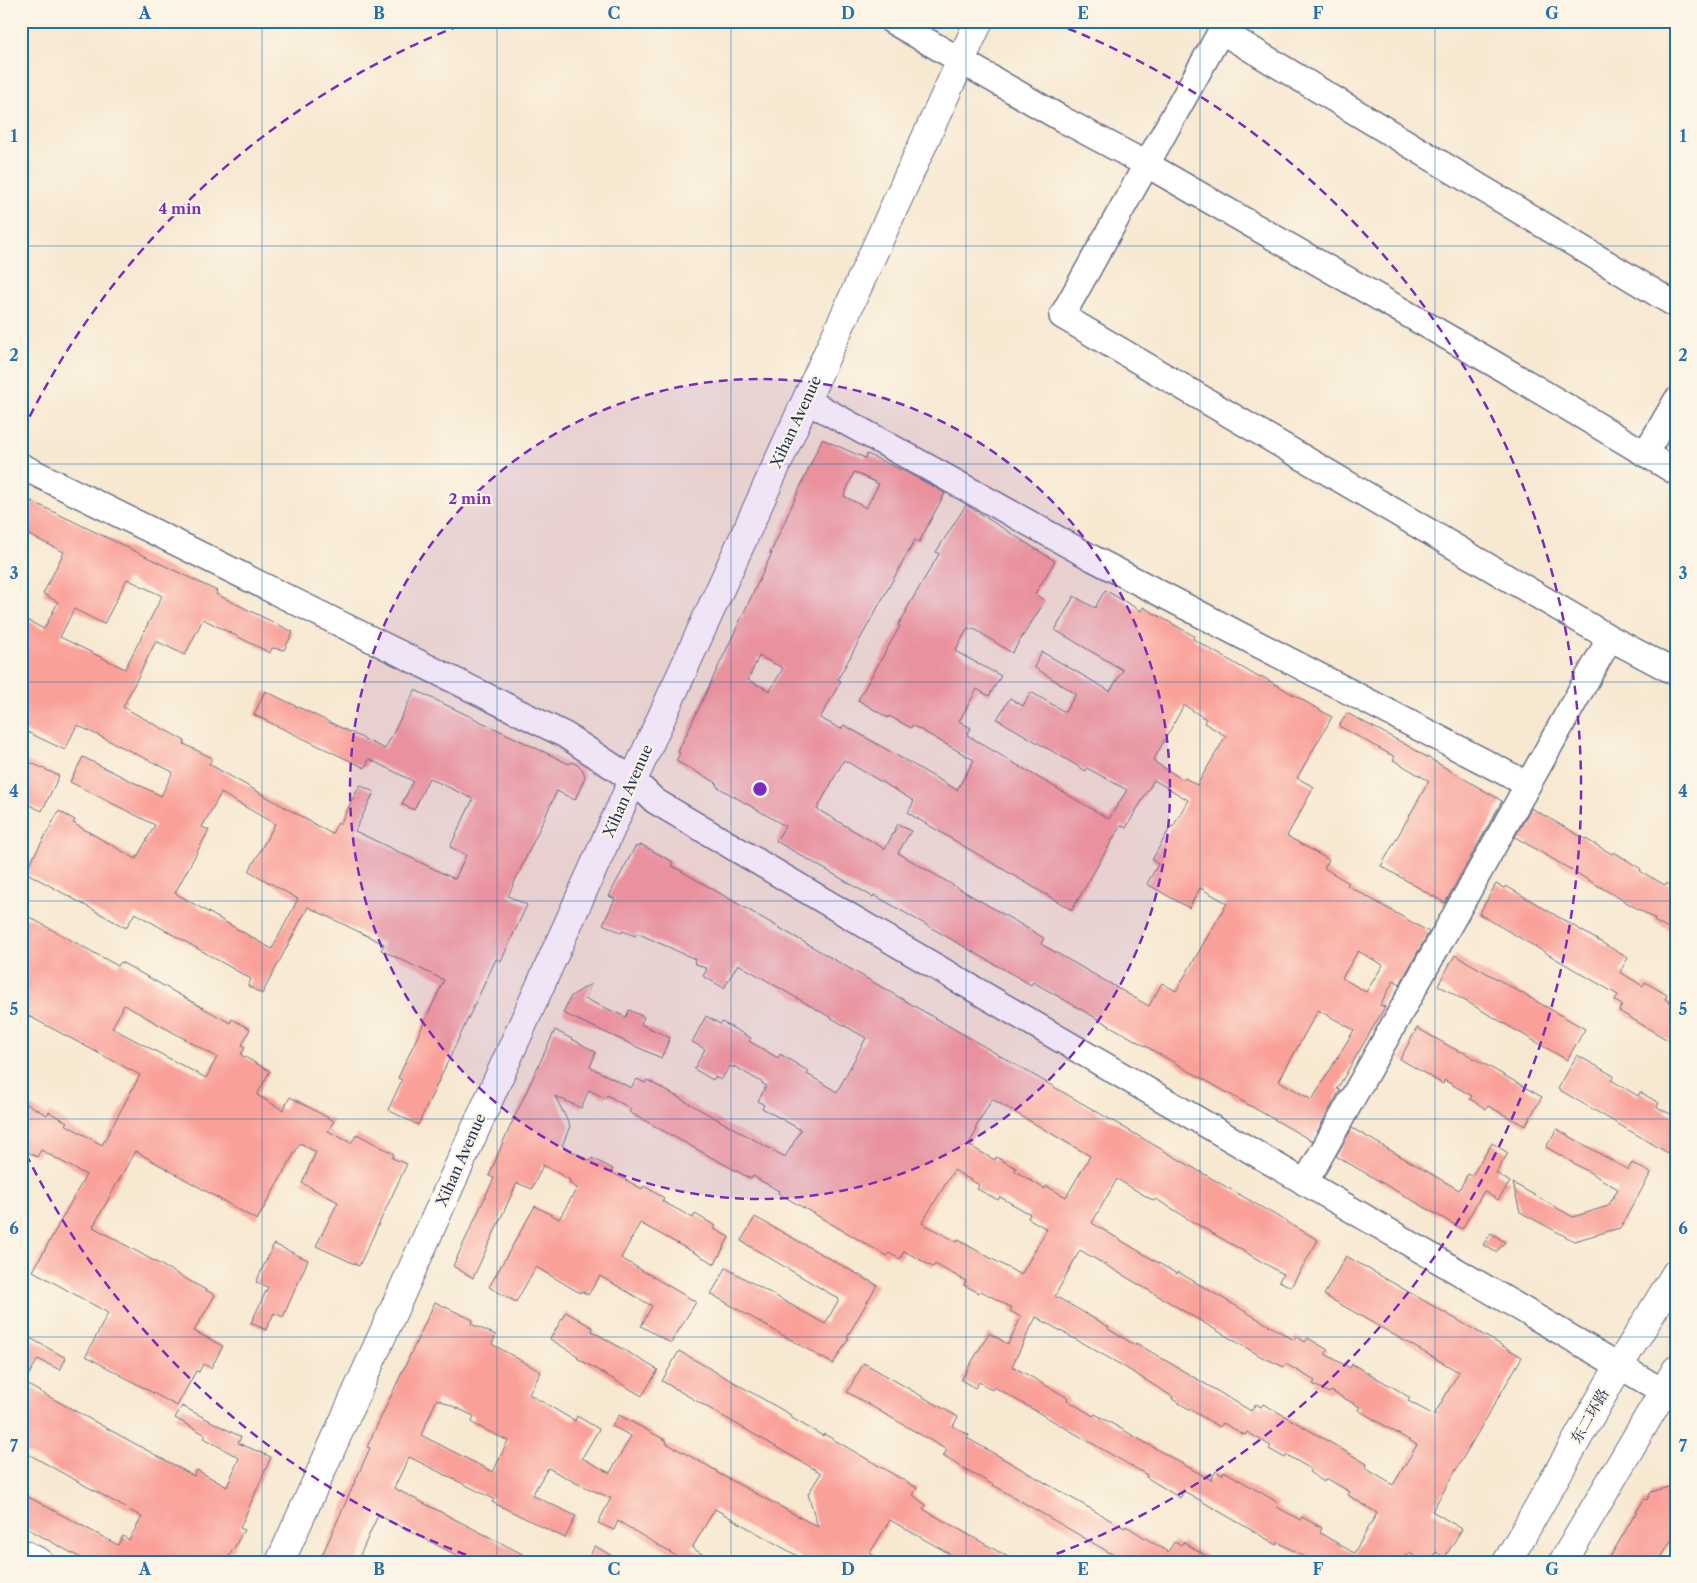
<svg xmlns="http://www.w3.org/2000/svg" width="1697" height="1583" font-family="'Libre Caslon Text','Noto Serif SC',serif">
	<style>
		.building { fill: #f9a099; fill-rule: evenodd }
		.lines { fill: none; stroke-linecap: round; stroke-linejoin: round }
		.minor-casing { stroke: #687086; stroke-width: 28 }
		.major-casing { stroke: #687086; stroke-width: 30 }
		.minor { stroke: #fff; stroke-width: 25 }
		.major { stroke: #fff; stroke-width: 28 }
		.grid { fill: none; stroke: #1f6fb2; stroke-width: 1; stroke-opacity: 0.55 }
		.ring { fill: none; stroke: #7b2cbf; stroke-width: 2.5; stroke-dasharray: 9 6 }
		.labels { text-anchor: middle; stroke-width: 4.5; stroke-linejoin: round; paint-order: stroke }
		.street-label { font-size: 15px; fill: #1b2f5e; stroke: #fcf5e5 }
		.centre { fill: #7b2cbf; stroke: #fcf5e5; stroke-width: 2.5 }
		.ring-label { font-size: 15px; text-anchor: middle; font-weight: bold; fill: #7b2cbf; stroke: #fcf5e5; stroke-width: 4.5; stroke-linejoin: round; paint-order: stroke }
		.neatline { fill: none; stroke: #1f6fb2; stroke-width: 2 }
		.grid-label { font-size: 16px; text-anchor: middle; font-weight: bold; fill: #1f6fb2 }
	</style>
	<rect width="100%" height="100%" fill="#fcf5e5"/>
	<filter id="ink" filterUnits="userSpaceOnUse"><feTurbulence type="fractalNoise" baseFrequency=".02" numOctaves="2"/><feDisplacementMap in="SourceGraphic" scale="10" xChannelSelector="R" yChannelSelector="G"/><feConvolveMatrix kernelMatrix="1 2 1 2 8 2 1 2 1" color-interpolation-filters="sRGB"/></filter>
	<filter id="wash" filterUnits="userSpaceOnUse"><feTurbulence type="fractalNoise" baseFrequency=".0096" numOctaves="4" result="noise"/><feDisplacementMap in="SourceGraphic" scale="20" xChannelSelector="R" yChannelSelector="G"/><feGaussianBlur stdDeviation="1.12" result="paint"/><feColorMatrix in="noise" values="0 0 0 0 0 0 0 0 0 0 0 0 0 0 0 0 0 1.4 0 .05"/><feComposite in="paint" operator="in"/></filter>
	<g filter="url(#wash)">
		<rect width="100%" height="100%" fill="#f7e8d1"/>
		<g id="blocks">
			<path class="building" d="M822 439 865 458 867 454 906 472 945 493 919 542 915 540 838 679 841 681 820 718 841 729 844 725 957 790 974 760 912 725 911 728 889 716 888 718 858 700 900 626 898 625 907 611 906 610 939 554 936 552 966 505 1055 561 1035 594 1045 601 1012 653 973 628 972 630 968 628 955 651 1001 676 989 696 977 689 959 721 971 728 967 735 1017 765 1109 819 1127 790 1087 768 1086 771 997 719 1010 698 1023 706 1031 692 1065 712 1076 694 1034 667 1042 652 1110 691 1123 670 1055 630 1074 596 1095 608 1105 590 1141 611 1143 607 1194 636 1193 639 1260 678 1261 676 1332 717 1297 778 1314 787 1287 836 1329 860 1324 868 1349 883 1347 885 1429 932 1400 984 1394 980 1380 1005 1385 1007 1337 1089 1340 1090 1312 1141 1033 982 1031 985 874 895 873 897 776 841 785 826 716 786 717 783 676 761 680 753 678 752 772 553 770 554ZM854 472 879 484 866 508 844 496ZM759 656 783 668 770 691 748 680ZM1184 705 1206 719 1204 723 1226 736 1197 785 1185 778 1183 780 1153 761ZM844 760 914 801 908 813 1072 910 1121 825 1126 828 1154 780 1188 800 1173 827 1171 826 1152 860 1158 864 1147 884 1189 908 1200 888 1227 903 1176 991 1162 983 1149 1006 1041 944 1044 938 898 853 911 831 898 824 885 849 817 809ZM1358 951 1383 965 1366 992 1342 978ZM1318 1010 1354 1030 1312 1100 1279 1081Z
				M21 496 217 591 216 594 293 632 284 650 272 648 270 653 203 619 185 655 156 641 123 707 185 741 184 744 212 758 209 764 332 834 338 822 340 824 360 785 374 792 355 831 455 879 466 855 450 847 473 799 429 778 414 810 402 804 413 781 369 759 365 768 254 715 265 691 385 749 415 690 569 764 572 762 579 766 583 770 585 777 575 800 557 791 508 896 527 905 501 961 496 959 418 1125 388 1110 402 1080 398 1078 444 980 381 950 384 944 308 907 262 994 248 986 251 979 135 913 126 928 25 872 59 811 75 820 73 823 136 859 155 825 70 782 83 757 161 796 173 772 77 725 65 750 21 729V617L44 629 58 602 43 594 64 552 21 531ZM127 579 162 596 125 669 60 637 74 609 104 624ZM221 793 275 824 249 871 298 899 272 949 175 893 209 830 202 827Z
				M1347 713 1403 743 1502 801 1445 903 1381 866 1429 781 1393 760 1395 757 1339 726Z
				M21 758 59 776 42 811 21 801Z
				M1531 808 1612 854 1614 852 1641 869 1640 871 1665 885 1666 883 1676 888V921L1670 930 1654 921 1655 919 1515 837Z
				M642 845 673 862 671 865 1318 1240 1291 1287 1279 1281 1283 1274 1181 1215V1214L1156 1199 1154 1201 1117 1179 1092 1223 1177 1274 1178 1272 1294 1340 1296 1336 1305 1342 1308 1338 1328 1350 1325 1354 1350 1368 1352 1364 1398 1390 1410 1398 1408 1401 1434 1415 1459 1372 1324 1295 1346 1256 1522 1357 1432 1511 1462 1529 1445 1557 1436 1552 1430 1562H1423L1408 1552 1402 1562H1313L1278 1542 1277 1545 1184 1491 1180 1498 1146 1477 1147 1475 994 1387 992 1390 979 1382 975 1388 961 1380 989 1333 1008 1344 1021 1317 1010 1311 1012 1308 981 1291 979 1293 964 1285 966 1281 935 1264 933 1267 904 1251 900 1259 889 1253 887 1256 778 1193 779 1191 753 1176 751 1179 629 1112 631 1109 607 1095 605 1098 589 1090 581 1108 555 1096 570 1126 562 1146 590 1161 592 1158 613 1169 611 1172 642 1189 644 1186 664 1198 662 1201 693 1218 695 1214 716 1226 714 1229 729 1237 715 1264 640 1223 621 1258 696 1302 671 1343 641 1326 652 1306 600 1276 588 1295 581 1291 580 1293 536 1267 516 1302 489 1287 535 1206 559 1219 577 1188 569 1183 570 1180 543 1165 532 1189 517 1183 473 1278 453 1266 494 1178 489 1176 503 1142 555 1030 596 1052 590 1067 631 1088 637 1079 645 1083 647 1080 785 1157 801 1130 762 1108 764 1105 758 1101 766 1086 763 1084V1083L734 1066V1068L730 1066 721 1080 715 1077 713 1080 694 1069 705 1049 692 1042 706 1016 720 1024 722 1022 751 1038 749 1041 778 1058 780 1054 803 1068 809 1071 807 1074 837 1092 866 1038 738 964 724 988 703 976 707 969 694 963 695 959 637 933 635 936 623 931 622 933 603 924 615 899 609 896 635 847ZM992 1099 1090 1156 1066 1197 1046 1186 1045 1189 1015 1171 1016 1168 996 1157 995 1160 968 1145 977 1130 975 1129ZM954 1170 979 1185 977 1189 998 1200 1000 1197 1030 1214 1028 1218 1047 1229 1021 1275 958 1240 957 1242 922 1223ZM1080 1250 1262 1357 1284 1367 1286 1364 1315 1381 1313 1384 1329 1393 1331 1391 1360 1407 1358 1410 1417 1445 1393 1485 1365 1468 1367 1464 1285 1416 1263 1404 1261 1407 1256 1404 1251 1411 1136 1343 1135 1345 1108 1329 1109 1327 1055 1296ZM1036 1317 1123 1366 1173 1397 1172 1399 1220 1427 1223 1423 1245 1435 1247 1432 1271 1446 1269 1449 1285 1458 1287 1455 1311 1469 1309 1472 1324 1482 1326 1478 1350 1492 1348 1495 1377 1513 1354 1553 1320 1533 1322 1528 1302 1517 1300 1520 1277 1507 1279 1503 1224 1471 1222 1475 1216 1471 1211 1480 1095 1414 1093 1416 1067 1400 1068 1398 1012 1366Z
				M1496 884 1504 888 1506 886 1628 958 1620 972 1643 986 1645 982 1667 995 1665 999 1676 1006V1045L1619 1011 1622 1005 1615 1001 1618 995 1479 914Z
				M21 916 27 919 29 917 118 966 121 962 230 1023 232 1019 250 1029 242 1045 245 1047 241 1055 270 1071 257 1095 283 1110 290 1097 334 1121 328 1131 351 1143 357 1134 394 1154 392 1158 407 1164 359 1266 316 1246 338 1202 302 1183 316 1152 300 1143 257 1220 135 1151 93 1227 215 1295 194 1331 223 1346 211 1368 203 1364 199 1372 196 1371 177 1406 86 1356 108 1313 33 1271 86 1175 41 1150 37 1157 21 1148V1101L47 1115 49 1112 67 1122 65 1124 102 1145 140 1075 21 1012ZM124 1005 217 1057 206 1078 112 1028Z
				M1455 955 1585 1029 1567 1060 1438 985Z
				M591 984 585 999 626 1017 629 1010 644 1017 641 1024 670 1038 661 1058 563 1013 571 996Z
				M1417 1028 1460 1052 1461 1051 1479 1061 1542 1097 1525 1126 1488 1106 1486 1109 1470 1099 1472 1096 1444 1080 1443 1084 1400 1059Z
				M1577 1055 1614 1076 1611 1080 1638 1096 1640 1092 1659 1103 1657 1107 1676 1117V1154L1670 1150 1668 1153 1558 1089Z
				M1352 1128 1459 1190 1468 1174 1472 1176 1492 1143 1508 1153 1496 1173 1510 1182 1498 1200 1484 1191 1462 1229 1336 1156Z
				M1557 1129 1628 1170 1632 1163 1651 1173 1620 1228 1574 1241 1520 1212 1513 1183 1573 1217 1608 1206 1618 1189 1546 1147Z
				M755 1217 877 1285 847 1337 849 1338 833 1364 711 1294 726 1268 825 1324 839 1299 741 1241Z
				M1491 1233 1505 1242 1496 1252 1483 1245Z
				M274 1244 308 1260 283 1317 274 1313 266 1330 251 1323 268 1287 256 1282Z
				M435 1302 473 1320 471 1324 496 1335 492 1344 541 1372 529 1394 575 1421 577 1416 599 1429 582 1458 610 1473 631 1436 612 1426 619 1415 667 1441 666 1443 717 1471 716 1472 818 1527 808 1494 821 1473 662 1381 679 1351 791 1415 790 1417 823 1436 824 1434 917 1488 913 1495 926 1505 923 1509 1017 1562H964L890 1520 870 1553 884 1562H808L715 1509 692 1548 716 1562H686L618 1521 614 1530 598 1523 611 1498 578 1484 548 1468 532 1495 576 1516 565 1538 492 1502 494 1499 409 1457 394 1488 538 1562H470L378 1515 357 1562H319L370 1448 367 1447ZM437 1399 474 1416 472 1423 508 1441 493 1472 421 1435Z
				M566 1312 593 1328 592 1331 658 1370 642 1396 577 1358 578 1356 550 1339Z
				M21 1333 66 1358 60 1370 38 1359 24 1383 194 1476 197 1470 227 1487 239 1458 204 1438 206 1435 175 1418 182 1406 241 1437 238 1443 271 1457 240 1528 244 1530 226 1562H88L21 1525V1493L118 1545 123 1536 129 1540 142 1517 21 1450Z
				M864 1363 958 1417 953 1426 969 1435 967 1438 1119 1525 1125 1528 1126 1526 1168 1552 1174 1542 1181 1545 1183 1542 1216 1562H1126L1105 1550 943 1456 947 1450 847 1392Z
				M1676 1485V1532L1659 1562H1607L1644 1499 1647 1500 1651 1492Z
				M595 1546 622 1562H586Z"/>
		</g>
	</g>
	<g filter="url(#ink)">
		<use href="#blocks" fill-opacity="0" stroke="#687086" stroke-width="1"/>
		<g class="lines">
			<g class="minor-casing">
				<path id="minor" d="M892 21 1062 119 1146 164 1498 366 1676 472
					M1676 305 1221 31 1062 316 1610 638 1676 673
					M806 400 1094 559 1527 784
					M1645 454 1676 401
					M21 466 565 735 633 780 655 801 902 947 1676 1399
					M1305 1183 1610 638"/>
			</g>
			<g class="major-casing">
				<path id="major" d="M21 1553 39 1562
					M280 1562 633 780 979 21
					M1507 1562 1619 1366 1676 1273
					M1563 1562 1676 1370"/>
			</g>
			<use href="#minor" class="minor"/>
			<use href="#major" class="major"/>
		</g>
	</g>
	<path class="grid" d="M262 21V1562M497 21V1562M731 21V1562M966 21V1562M1200 21V1562M1435 21V1562M21 246H1676M21 464H1676M21 682H1676M21 901H1676M21 1119H1676M21 1337H1676"/>
	<circle cx="760" cy="789" r="410" fill="#7b2cbf" fill-opacity=".12"/>
	<g class="ring">
		<circle cx="760" cy="789" r="410"/>
		<path d="M480 1560A820 820 0 0 1 23 1148M23 430A820 820 0 0 1 466 23M1054 23A820 820 0 0 1 1040 1560"/>
	</g>
	<g class="labels">
		<g class="street-label">
			<text transform="translate(796 422) rotate(-65)" y="5">Xihan Avenue</text>
			<text transform="translate(628 791) rotate(-66)" y="5">Xihan Avenue</text>
			<text transform="translate(461 1160) rotate(-66)" y="5">Xihan Avenue</text>
			<text transform="translate(1590 1416) rotate(-60)" y="5">东二环路</text>
		</g>
	</g>
	<circle cx="760" cy="789" r="8" class="centre"/>
	<g class="ring-label">
		<text x="180" y="214">4 min</text>
		<text x="470" y="504">2 min</text>
	</g>
	<rect width="1697" height="1583" fill="none" stroke="#fcf5e5" stroke-width="55"/>
	<rect x="28" y="28" width="1642" height="1528" class="neatline"/>
	<g class="grid-label">
		<text x="145" y="19">A</text>
		<text x="379" y="19">B</text>
		<text x="614" y="19">C</text>
		<text x="848" y="19">D</text>
		<text x="1083" y="19">E</text>
		<text x="1318" y="19">F</text>
		<text x="1552" y="19">G</text>
		<text x="14" y="142">1</text>
		<text x="1683" y="142">1</text>
		<text x="14" y="361">2</text>
		<text x="1683" y="361">2</text>
		<text x="14" y="579">3</text>
		<text x="1683" y="579">3</text>
		<text x="14" y="797">4</text>
		<text x="1683" y="797">4</text>
		<text x="14" y="1015">5</text>
		<text x="1683" y="1015">5</text>
		<text x="14" y="1234">6</text>
		<text x="1683" y="1234">6</text>
		<text x="14" y="1452">7</text>
		<text x="1683" y="1452">7</text>
		<text x="145" y="1575">A</text>
		<text x="379" y="1575">B</text>
		<text x="614" y="1575">C</text>
		<text x="848" y="1575">D</text>
		<text x="1083" y="1575">E</text>
		<text x="1318" y="1575">F</text>
		<text x="1552" y="1575">G</text>
	</g>
</svg>
